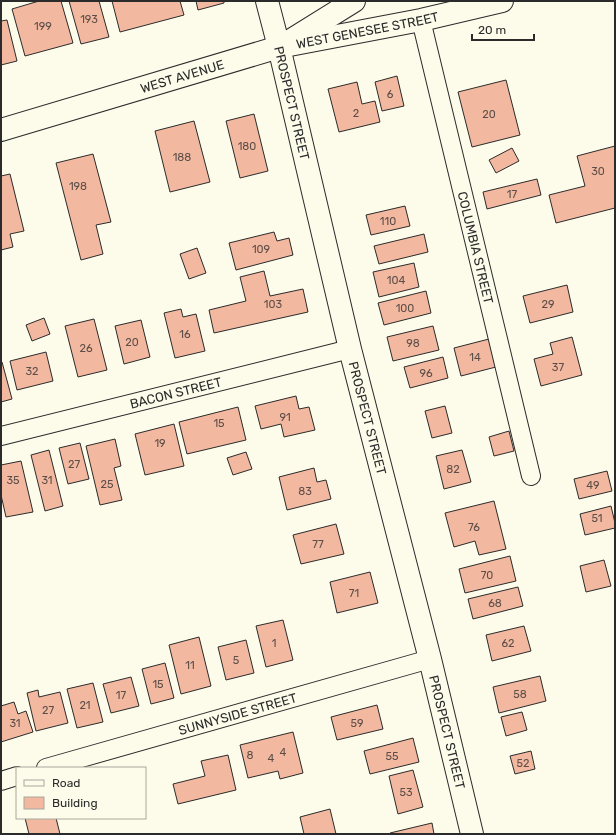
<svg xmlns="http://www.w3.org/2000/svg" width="616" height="835" font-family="Rubik,sans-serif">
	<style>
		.building { fill: #f2b8a0; stroke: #2b2b2b }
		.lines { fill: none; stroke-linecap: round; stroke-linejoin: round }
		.street-casing { stroke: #2b2b2b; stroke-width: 20 }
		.secondary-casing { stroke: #2b2b2b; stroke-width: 24 }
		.primary-casing { stroke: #2b2b2b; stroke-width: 24 }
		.highway-casing { stroke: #2b2b2b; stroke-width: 24 }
		.street { stroke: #fdfbea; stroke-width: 18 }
		.secondary { stroke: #fdfbea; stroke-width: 22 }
		.primary { stroke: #fdfbea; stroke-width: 22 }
		.highway { stroke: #fdfbea; stroke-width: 22 }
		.labels { text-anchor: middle; stroke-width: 3; stroke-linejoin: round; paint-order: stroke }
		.number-label { font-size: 11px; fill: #5d4e48 }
		.street-label { font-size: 13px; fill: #2b2b2b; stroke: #fdfbea }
	</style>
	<rect width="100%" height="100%" fill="#fdfbea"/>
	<path class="building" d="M39 1H61L73 43 25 56 12 9Z
		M69 1H99L109 37 81 44Z
		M112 1H180L184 15 120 32Z
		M196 1H224V3L198 10Z
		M7 20 17 61 1 65V21Z
		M397 76 404 106 382 111 375 82Z
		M506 80 520 135 472 147 458 92Z
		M357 82 362 104 375 101 380 122 339 132 328 89Z
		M254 114 268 171 240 178 226 121Z
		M194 121 210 182 170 192 155 131Z
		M615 146V208L556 223 549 195 585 186 577 156Z
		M512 148 519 161 496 173 489 160Z
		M93 154 111 222 96 225 103 254 81 260 56 163Z
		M10 174 24 231 10 234 13 247 1 250V176Z
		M537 179 541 195 487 209 483 192Z
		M405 206 410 226 371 235 366 215Z
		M274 232 277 241 289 238 293 255 236 270 229 243Z
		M424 234 428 252 379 264 374 246Z
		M197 248 206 273 189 279 180 254Z
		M414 263 419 287 379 297 373 272Z
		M264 271 270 296 303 289 308 312 214 333 209 310 246 301 240 277Z
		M567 285 573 312 530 323 523 296Z
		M426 291 431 313 384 325 378 303Z
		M181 309 183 317 196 314 205 351 175 358 164 313Z
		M44 318 50 334 32 341 26 325Z
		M94 319 107 370 78 377 65 326Z
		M141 320 150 357 124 364 115 326Z
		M433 326 439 350 393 361 387 337Z
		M572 337 582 375 541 386 534 359 553 354 550 343Z
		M489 339 496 367 461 376 454 348Z
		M46 352 53 381 17 390 10 361Z
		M443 357 448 378 410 388 404 367Z
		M2 362 12 399 1 402V363Z
		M296 396 299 409 309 407 315 430 284 437 281 424 261 429 255 406Z
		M445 406 452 433 432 438 425 411Z
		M238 407 246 440 187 454 179 422Z
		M174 424 184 466 145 475 135 434Z
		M509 431 514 451 494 456 489 437Z
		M115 439 121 466 114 468 122 500 100 505 86 446Z
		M80 443 89 479 68 484 59 448Z
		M49 450 63 506 45 511 31 455Z
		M462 450 471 482 444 489 436 456Z
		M246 452 252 469 233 475 227 458Z
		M21 461 33 512 6 517 1 495V465Z
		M314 468 317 482 326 480 331 499 287 510 279 477Z
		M607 471 612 491 579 499 574 479Z
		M494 501 506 549 479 555 475 541 454 547 445 513Z
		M611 506 615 523V528L585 535 580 514Z
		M336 524 344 554 301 564 293 535Z
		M510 556 516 581 465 593 459 569Z
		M604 560 611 586 586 592 580 566Z
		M370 572 378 603 337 613 330 582Z
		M518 587 523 606 473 619 468 599Z
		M283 620 293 660 266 667 256 626Z
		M524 626 531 651 492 661 486 635Z
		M199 637 211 686 181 694 169 645Z
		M246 640 254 673 226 680 218 647Z
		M165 663 174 698 151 704 142 669Z
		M540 676 546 701 499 713 493 687Z
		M131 677 139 706 111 713 103 684Z
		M93 683 103 722 77 728 67 689Z
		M38 690 39 697 60 692 68 723 36 731 27 693Z
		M14 702 18 714 26 711 33 732 1 742V706Z
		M377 705 383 729 337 740 331 717Z
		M522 712 527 730 506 736 501 717Z
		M293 732 303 773 280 779 278 771 248 778 240 745Z
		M413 738 419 762 370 774 364 751Z
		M531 751 535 769 515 774 510 756Z
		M228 755 236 790 178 804 173 784 205 776 201 761Z
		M413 770 423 807 398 814 389 776Z
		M330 809 336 834H304L300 817Z
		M25 818H56L60 834H29Z
		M432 823 434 834H390V833Z"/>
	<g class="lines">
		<g class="street-casing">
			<g id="street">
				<path id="s1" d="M421 20 531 476"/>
				<path id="s2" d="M1 436 350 349"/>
				<path id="s3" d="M46 768 430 659"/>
				<path d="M1 781 17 776"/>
			</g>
		</g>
		<g class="secondary-casing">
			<g id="secondary">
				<path id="s4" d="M267 1 279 47 350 349 430 659 472 834"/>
			</g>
		</g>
		<g class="primary-casing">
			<path id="primary" d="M280 47 354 1"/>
		</g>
		<g class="highway-casing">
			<g id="highway">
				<path id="s5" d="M1 130 279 47 421 20 502 1"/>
			</g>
		</g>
		<use href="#street" class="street"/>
		<use href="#secondary" class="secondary"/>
		<use href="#primary" class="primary"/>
		<use href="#highway" class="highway"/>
	</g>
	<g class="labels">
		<g class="number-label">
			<text x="89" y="23">193</text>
			<text x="43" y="30">199</text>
			<text x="390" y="98">6</text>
			<text x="356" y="117">2</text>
			<text x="489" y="118">20</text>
			<text x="247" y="150">180</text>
			<text x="182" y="161">188</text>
			<text x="598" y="175">30</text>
			<text x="78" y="190">198</text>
			<text x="512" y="198">17</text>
			<text x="388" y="225">110</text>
			<text x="261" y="253">109</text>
			<text x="396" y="284">104</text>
			<text x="273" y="308">103</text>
			<text x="548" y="308">29</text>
			<text x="405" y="312">100</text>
			<text x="185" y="338">16</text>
			<text x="132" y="346">20</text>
			<text x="413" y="347">98</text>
			<text x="86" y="352">26</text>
			<text x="475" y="361">14</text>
			<text x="558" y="371">37</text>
			<text x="32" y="375">32</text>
			<text x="426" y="377">96</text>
			<text x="285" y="421">91</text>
			<text x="219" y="427">15</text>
			<text x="160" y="447">19</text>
			<text x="74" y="468">27</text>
			<text x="453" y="473">82</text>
			<text x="13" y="484">35</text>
			<text x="47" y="484">31</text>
			<text x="107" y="488">25</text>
			<text x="593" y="489">49</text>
			<text x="305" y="495">83</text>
			<text x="597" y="522">51</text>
			<text x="474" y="531">76</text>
			<text x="318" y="548">77</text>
			<text x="487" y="579">70</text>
			<text x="354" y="597">71</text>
			<text x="495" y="607">68</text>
			<text x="274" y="647">1</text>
			<text x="508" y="647">62</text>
			<text x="236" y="664">5</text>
			<text x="190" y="669">11</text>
			<text x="158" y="688">15</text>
			<text x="520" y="698">58</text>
			<text x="121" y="699">17</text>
			<text x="85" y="709">21</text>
			<text x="48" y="714">27</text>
			<text x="15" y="727">31</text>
			<text x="357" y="727">59</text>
			<text x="283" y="756">4</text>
			<text x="250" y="759">8</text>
			<text x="392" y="760">55</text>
			<text x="271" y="762">4</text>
			<text x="523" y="767">52</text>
			<text x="406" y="796">53</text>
		</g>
		<g class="street-label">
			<text dy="5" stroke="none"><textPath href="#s5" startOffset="380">WEST GENESEE STREET</textPath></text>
			<text dy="5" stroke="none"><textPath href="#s5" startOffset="189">WEST AVENUE</textPath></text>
			<text dy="5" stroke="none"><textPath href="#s4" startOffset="105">PROSPECT STREET</textPath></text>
			<text dy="5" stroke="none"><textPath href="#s1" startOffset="234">COLUMBIA STREET</textPath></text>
			<text dy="5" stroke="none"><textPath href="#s2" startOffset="180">BACON STREET</textPath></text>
			<text dy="5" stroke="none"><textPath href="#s4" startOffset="429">PROSPECT STREET</textPath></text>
			<text dy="5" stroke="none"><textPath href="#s3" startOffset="199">SUNNYSIDE STREET</textPath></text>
			<text dy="5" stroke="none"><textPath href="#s4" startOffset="753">PROSPECT STREET</textPath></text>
		</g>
	</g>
	<rect width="616" height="835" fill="none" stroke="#2b2b2b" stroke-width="4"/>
	<rect x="16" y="767" width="130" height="52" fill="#fdfbea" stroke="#a9a89e"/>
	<rect x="24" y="780" width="20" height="6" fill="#fdfbea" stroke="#a9a89e"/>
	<text x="52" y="787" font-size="12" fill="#2b2b2b">Road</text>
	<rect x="24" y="797" width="20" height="12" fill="#f2b8a0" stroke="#a9a89e"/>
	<text x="52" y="807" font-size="12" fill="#2b2b2b">Building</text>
	<path d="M472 34v6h62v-6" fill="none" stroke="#2b2b2b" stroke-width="2"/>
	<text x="478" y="34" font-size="12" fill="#2b2b2b" stroke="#fdfbea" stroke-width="3" paint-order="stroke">20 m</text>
</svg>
